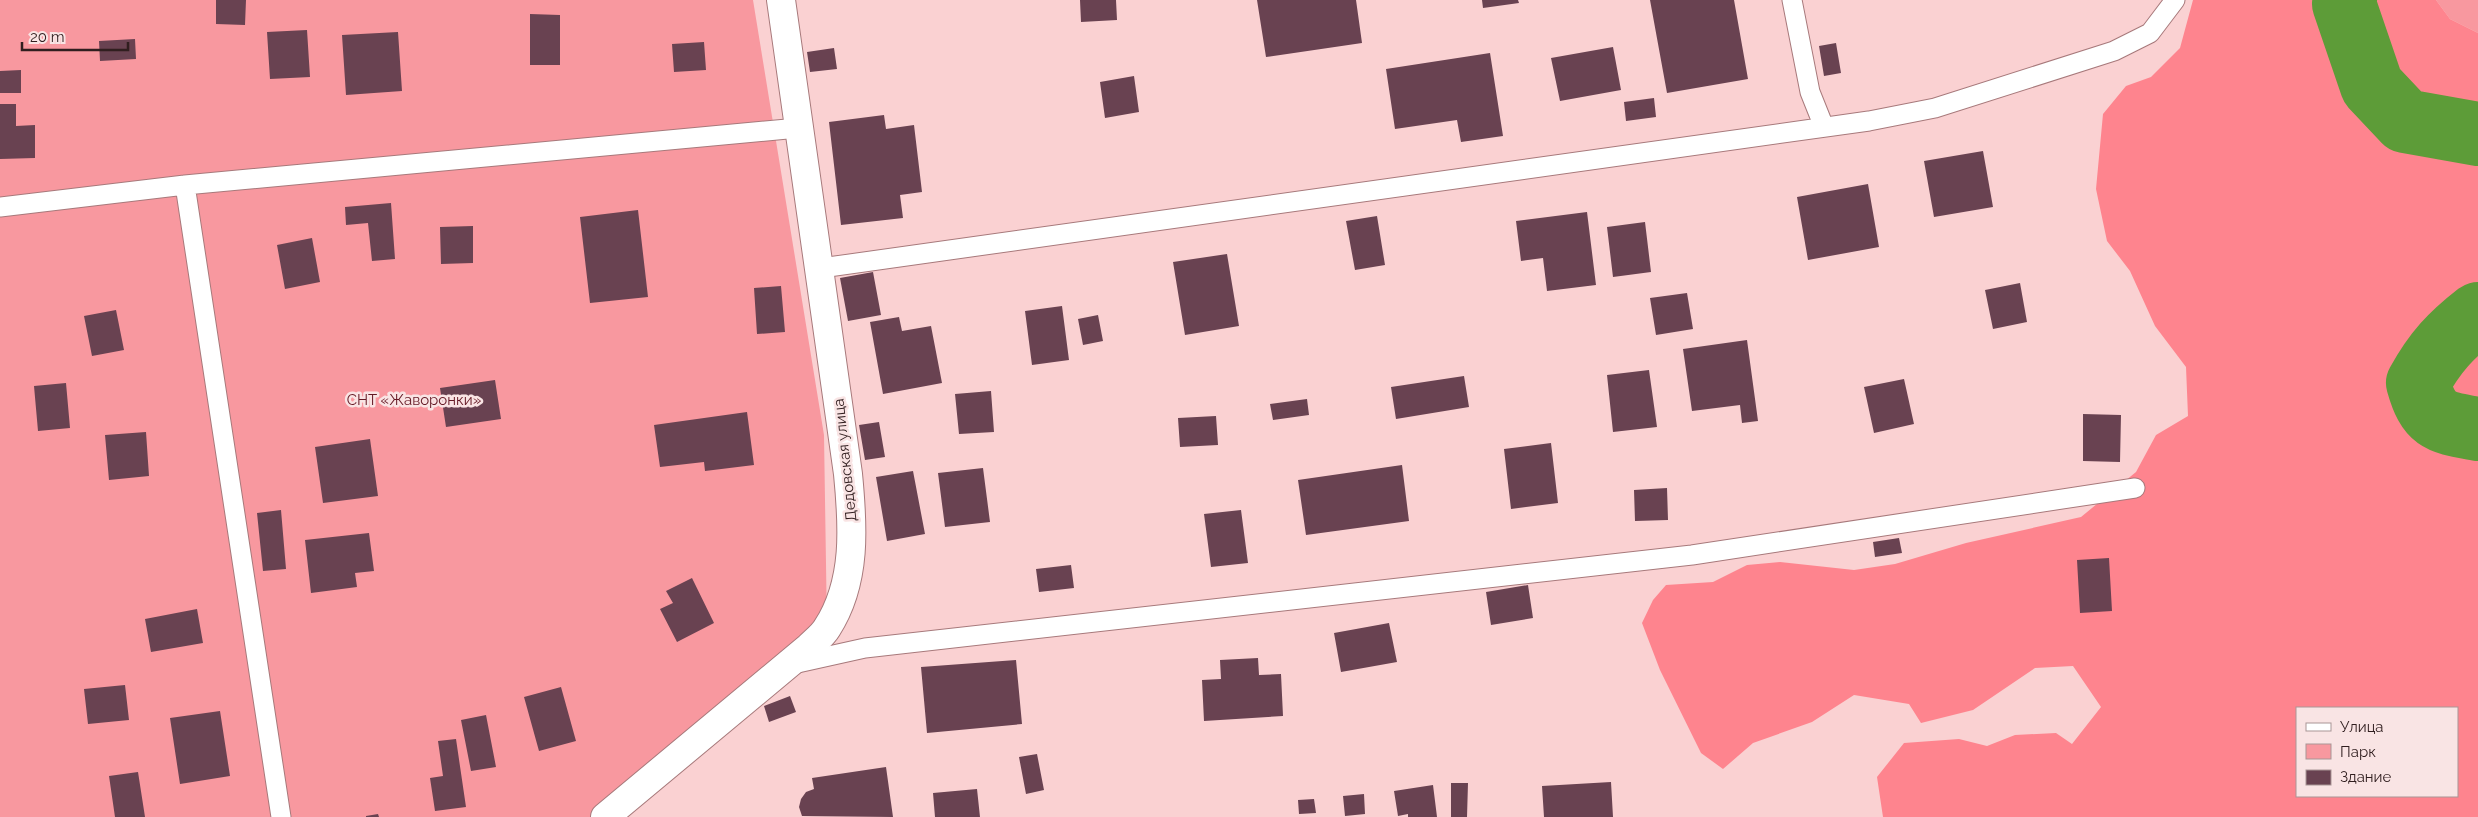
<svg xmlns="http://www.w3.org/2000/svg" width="2478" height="817" font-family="Raleway,sans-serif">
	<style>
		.green { fill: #f8989f }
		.forest { fill: #fe848e; fill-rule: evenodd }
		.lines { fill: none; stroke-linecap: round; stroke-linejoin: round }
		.river { stroke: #5d9c38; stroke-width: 64 }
		.building { fill: #694251 }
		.lane-casing { stroke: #a7797b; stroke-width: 21 }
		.street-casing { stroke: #a7797b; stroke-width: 30 }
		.lane { stroke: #fff; stroke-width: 19 }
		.street { stroke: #fff; stroke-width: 28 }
		.labels { text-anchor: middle; stroke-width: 5; stroke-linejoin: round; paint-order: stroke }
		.park-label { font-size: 15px; fill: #651925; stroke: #f9e4e4 }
		.street-label { font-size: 15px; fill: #301e1f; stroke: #f9e4e4 }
	</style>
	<rect width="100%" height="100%" fill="#fad1d2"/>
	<path class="green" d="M0 0H753L824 435 827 628 605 817H0Z
		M2436 0H2478V33L2450 19Z"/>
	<path class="forest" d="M2193 0H2436L2450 19 2478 33V817H1883L1877 777 1904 743 1959 739 1987 746 2015 735 2056 733 2072 744 2101 707 2073 666 2035 668 1973 710 1921 723 1909 704 1854 695 1812 722 1753 743 1723 769 1701 753 1660 670 1642 623 1653 600 1666 585 1713 582 1747 565 1780 562 1854 570 1895 564 1966 543 2081 517 2136 472 2156 435 2188 416 2186 367 2155 326 2130 271 2107 241 2096 189 2103 114 2126 86 2151 77 2180 48ZM2297 708H2457V796H2297Z"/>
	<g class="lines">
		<path class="river" d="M2345 0 2344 4 2372 86 2405 121 2478 134
			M2478 314C2451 335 2435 352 2418 383 2429 422 2440 422 2478 429"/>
	</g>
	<path class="building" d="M216 0H246L245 25 216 24Z
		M1080 0H1116L1117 20 1081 22Z
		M1257 0H1356L1362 43 1266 57Z
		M1482 0H1518L1519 3 1483 8Z
		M1650 0H1734L1748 79 1667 93Z
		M530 14 560 15V65H530Z
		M307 30 310 77 270 79 267 32Z
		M398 32 402 91 346 95 342 35Z
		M135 39 136 59 100 61 99 41Z
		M704 42 706 70 674 72 672 44Z
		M1836 43 1841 73 1824 76 1819 46Z
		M1613 47 1621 90 1560 101 1551 58Z
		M834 48 837 69 810 72 807 52Z
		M1490 53 1503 136 1461 142 1457 120 1395 129 1386 69Z
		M21 70V93H0V71Z
		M1134 76 1139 112 1105 118 1100 82Z
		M1654 98 1656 117 1626 121 1624 102Z
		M0 104H16V126L35 125V158L0 159Z
		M884 115 886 129 914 125 922 192 900 195 903 218 841 225 829 122Z
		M1983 151 1993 207 1934 217 1924 161Z
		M1868 184 1879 247 1808 260 1797 197Z
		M391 203 395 259 372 261 368 223 346 225 345 207Z
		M638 210 648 297 590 303 580 217Z
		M1587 212 1596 285 1547 291 1543 258 1521 261 1516 221Z
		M1377 216 1385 265 1355 270 1346 221Z
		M1645 222 1651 272 1613 277 1607 227Z
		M473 226V263L441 264 440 227Z
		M312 238 320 282 285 289 277 245Z
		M1227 254 1239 326 1185 335 1173 262Z
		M873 272 881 315 848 321 840 278Z
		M2020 283 2027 322 1993 329 1985 290Z
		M781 286 785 332 757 334 754 288Z
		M1687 293 1693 329 1656 335 1650 298Z
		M1062 306 1069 360 1032 365 1025 311Z
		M116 310 124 350 92 356 84 316Z
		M1098 315 1103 341 1083 345 1078 319Z
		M899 317 902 331 931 326 942 383 883 394 870 322Z
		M1747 340 1758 421 1742 423 1740 405 1692 411 1683 349Z
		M1649 370 1657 427 1613 432 1607 375Z
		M1464 376 1469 407 1396 419 1391 387Z
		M1904 379 1914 424 1874 433 1864 387Z
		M495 380 501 419 446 427 440 388Z
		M66 383 70 428 38 431 34 386Z
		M991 391 994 432 959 434 955 394Z
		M1307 399 1309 415 1273 420 1270 404Z
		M747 412 754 465 705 471 704 462 660 467 654 425Z
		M2083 414 2121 415 2120 462 2083 461Z
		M1216 416 1218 445 1180 447 1178 418Z
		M879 422 885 457 865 460 859 425Z
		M146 432 149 476 109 480 105 435Z
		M370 439 378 496 323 503 315 447Z
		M1551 443 1558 503 1511 509 1504 449Z
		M1402 465 1409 521 1306 535 1298 480Z
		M983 468 990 522 945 527 938 473Z
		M913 471 925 534 887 541 876 477Z
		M1667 488 1668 520 1635 521 1634 490Z
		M281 510 286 569 263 571 257 513Z
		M1241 510 1248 563 1211 567 1204 514Z
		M369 533 374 571 355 573 357 587 311 593 305 540Z
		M1899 538 1902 553 1875 557 1873 542Z
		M2109 558 2112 611 2080 613 2077 560Z
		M1071 565 1074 588 1039 592 1036 569Z
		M692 578 714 623 677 642 660 609 673 603 666 591Z
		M1528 585 1533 618 1491 625 1486 592Z
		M197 609 203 643 151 652 145 619Z
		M1389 623 1397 662 1341 672 1334 633Z
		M1258 658 1259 675 1281 674 1283 716 1204 721 1202 680 1221 679 1220 660Z
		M1016 660 1022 724 927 733 921 667Z
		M125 685 129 720 88 724 84 689Z
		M561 687 576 741 539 751 524 697Z
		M790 696 796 712 769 722 764 706Z
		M220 711 230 776 180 784 170 718Z
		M486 715 496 767 471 771 461 720Z
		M456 739 466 807 435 811 430 778 443 776 438 741Z
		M1037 754 1044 790 1026 794 1019 757Z
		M886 767 893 817 802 816 799 807 801 799 806 792 814 789 812 778Z
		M138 772 145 817H115L109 776Z
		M1611 782 1613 817H1544L1542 786Z
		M1451 783H1468L1467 817H1451Z
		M1433 785 1437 817H1408V814L1398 816 1394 791Z
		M977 789 980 817H935L933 793Z
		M1364 794 1365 814 1345 816 1343 796Z
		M1314 799 1316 813 1299 814 1298 800Z
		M378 814 379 817H366V816Z"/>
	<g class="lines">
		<g class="lane-casing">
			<path id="lane" d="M1792 0 1810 92 1824 127
				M185 185 281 817
				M0 207 185 185 798 128
				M821 268 1869 121 1935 108 2114 51 2150 33 2175 0
				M793 664 865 648 1692 555 2135 488"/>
		</g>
		<g class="street-casing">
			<path id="street" d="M605 817 809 647C815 641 823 635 827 628 857 582 853 525 848 474L781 0"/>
		</g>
		<use href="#lane" class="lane"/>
		<use href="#street" class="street"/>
	</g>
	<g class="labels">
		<g class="park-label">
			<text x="414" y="405">СНТ «Жаворонки»</text>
		</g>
		<g class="street-label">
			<text transform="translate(845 460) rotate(-96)" y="5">Дедовская улица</text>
		</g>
	</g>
	<rect x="2296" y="707" width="162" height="90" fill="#f9e4e4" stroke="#a99595"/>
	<rect x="2306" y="723" width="25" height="8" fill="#ffffff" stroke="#a99595"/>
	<text x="2340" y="732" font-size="15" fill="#301e1f">Улица</text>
	<rect x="2306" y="744" width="25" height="15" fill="#f8989f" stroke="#a99595"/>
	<text x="2340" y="757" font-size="15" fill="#301e1f">Парк</text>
	<rect x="2306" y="770" width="25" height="15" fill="#694251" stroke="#a99595"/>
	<text x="2340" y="782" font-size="15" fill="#301e1f">Здание</text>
	<path d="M22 42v8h106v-8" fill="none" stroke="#301e1f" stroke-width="2.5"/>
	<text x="30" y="42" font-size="15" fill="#301e1f" stroke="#f9e4e4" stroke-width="4" paint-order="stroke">20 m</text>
</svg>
